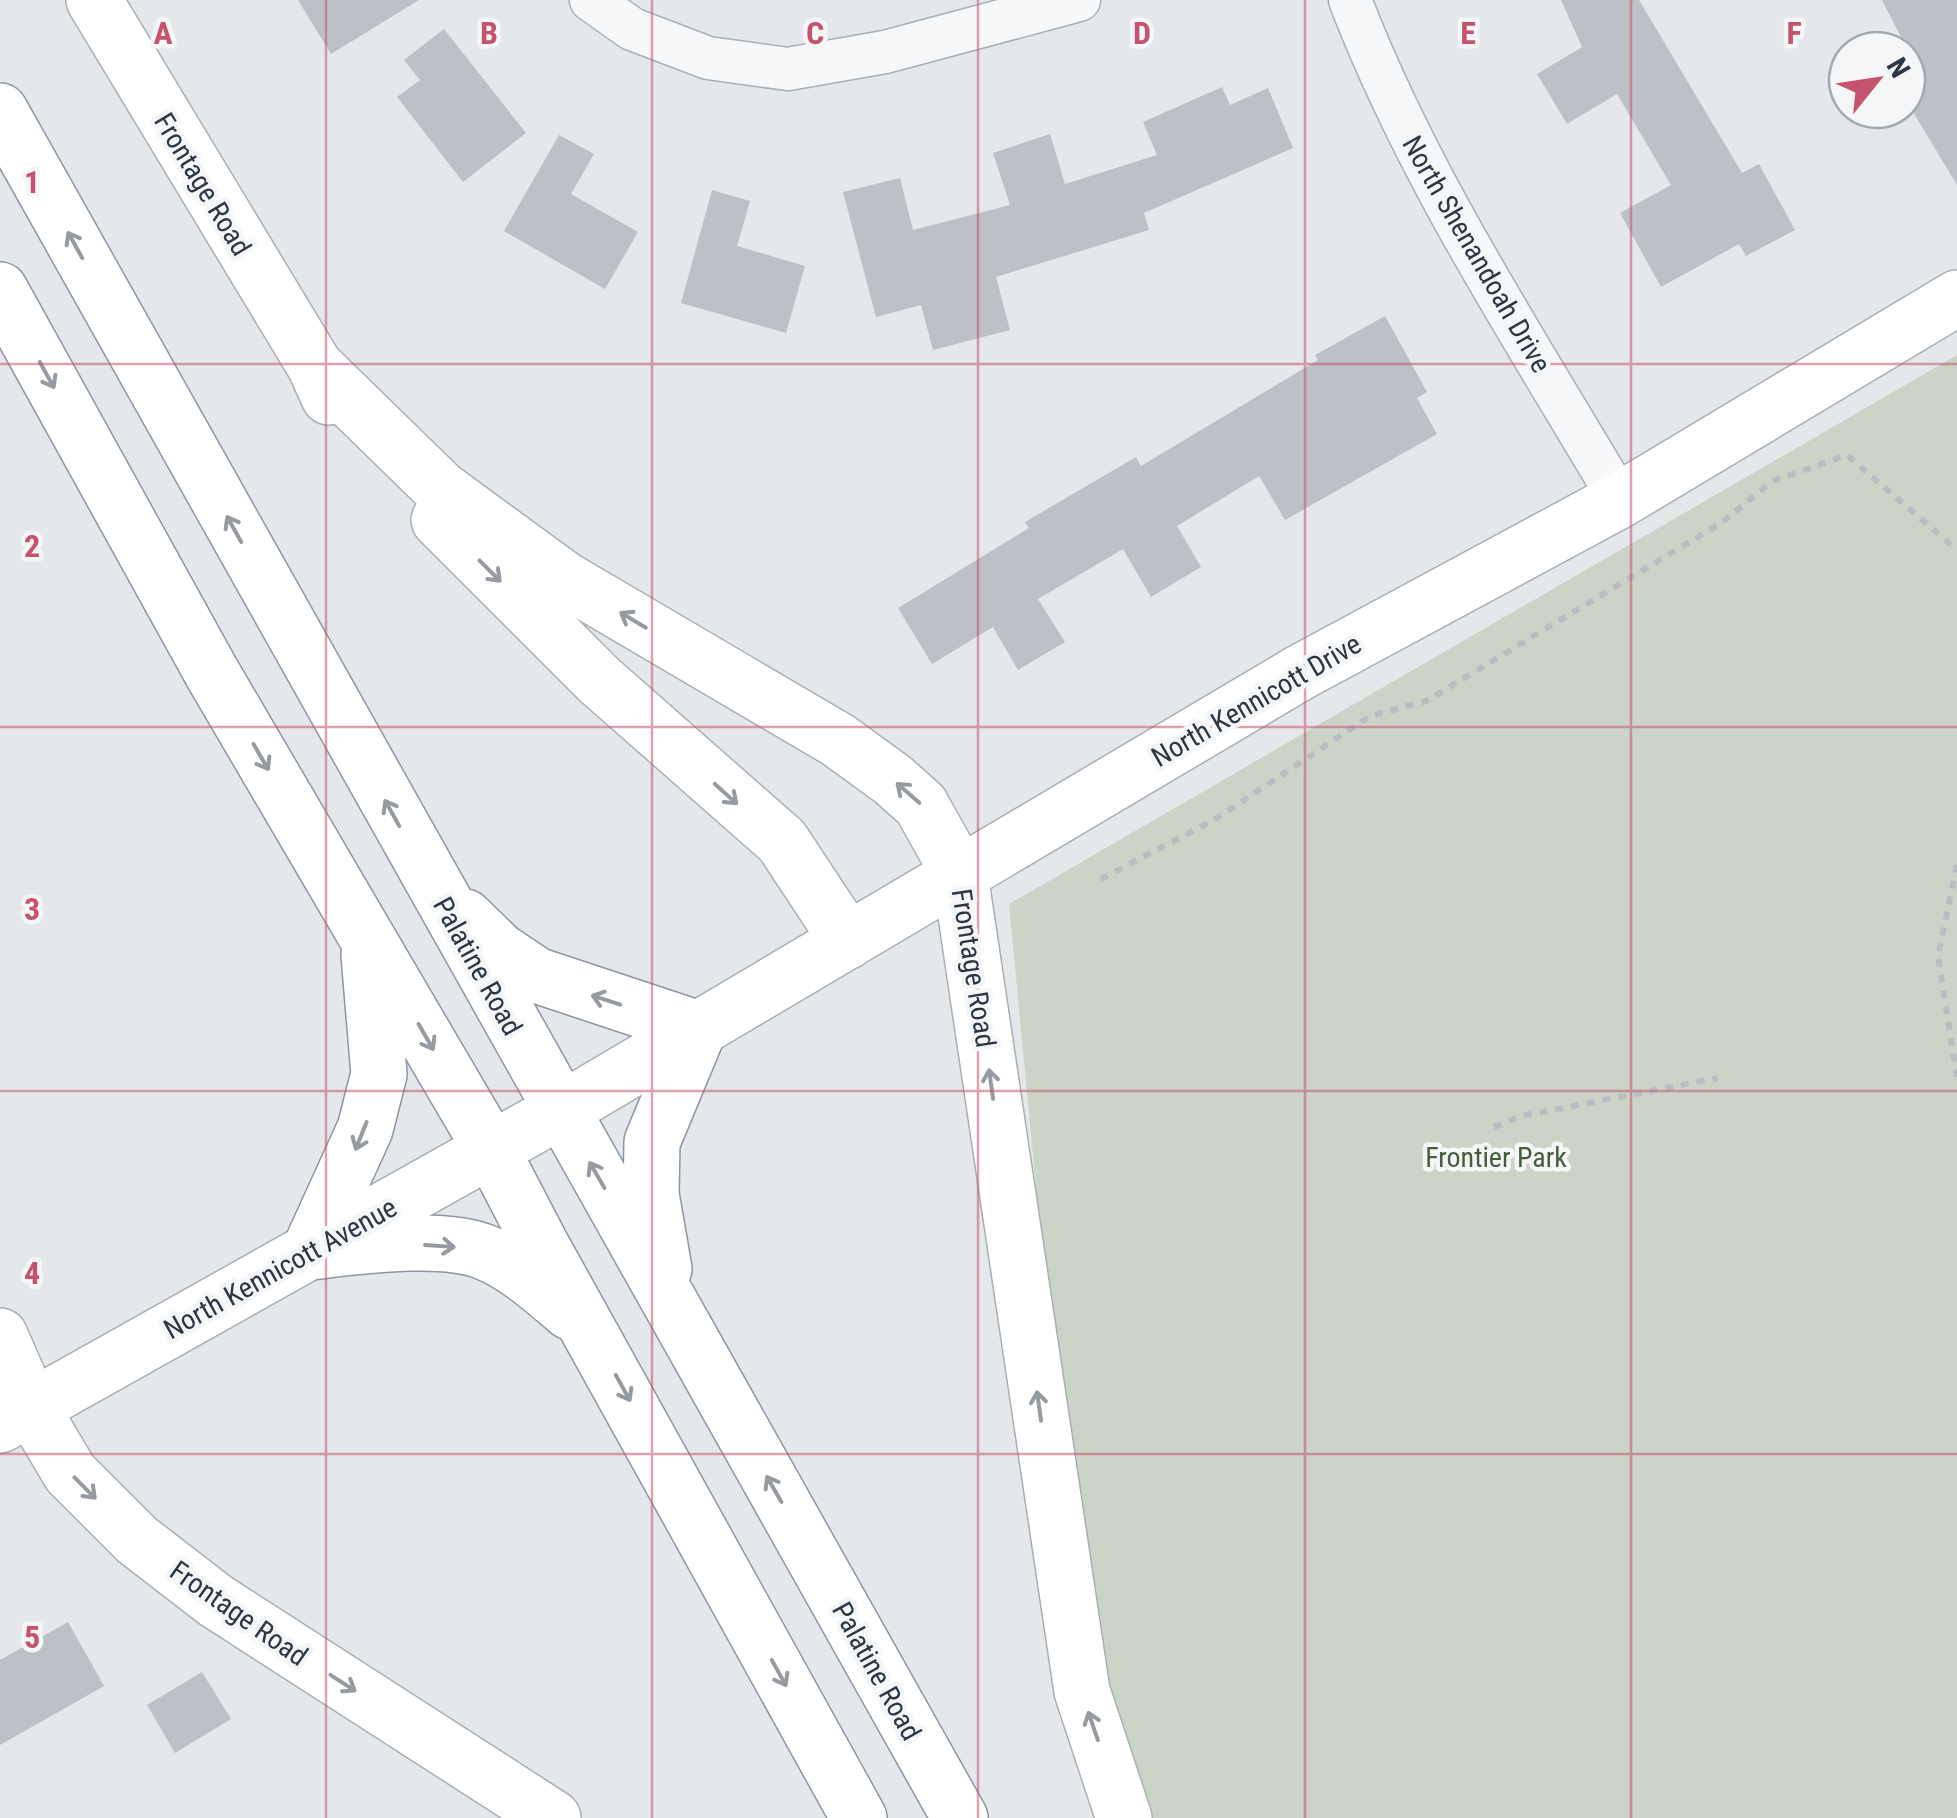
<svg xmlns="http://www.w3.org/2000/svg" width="1957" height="1818" font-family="'Roboto Condensed',sans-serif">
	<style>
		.park { fill: #cbd4c6 }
		.building { fill: #bcc1c8 }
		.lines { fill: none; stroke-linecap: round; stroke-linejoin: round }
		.street-casing { stroke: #a9afb5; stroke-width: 45 }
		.secondary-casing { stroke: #a9afb5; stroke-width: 58 }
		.highway-casing { stroke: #8d96a1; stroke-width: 58 }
		.path { stroke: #babec3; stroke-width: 6; stroke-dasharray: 8 8; stroke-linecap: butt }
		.street { stroke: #f7f8fa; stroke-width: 42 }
		.secondary { stroke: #fff; stroke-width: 55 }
		.highway { stroke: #fff; stroke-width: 55 }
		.oneway { stroke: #969ba1 }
		.grid { fill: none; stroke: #c6536e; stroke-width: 2.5; stroke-opacity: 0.55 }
		.labels { text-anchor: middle; stroke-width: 9; stroke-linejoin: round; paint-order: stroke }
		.street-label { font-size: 28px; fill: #2d3743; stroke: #f4f6f8 }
		.park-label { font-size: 28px; fill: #445d3b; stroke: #f4f6f8 }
		.grid-label { font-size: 32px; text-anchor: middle; font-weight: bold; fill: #c6536e; stroke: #f4f6f8; stroke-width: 9; stroke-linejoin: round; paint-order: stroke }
	</style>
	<rect width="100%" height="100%" fill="#e4e8eb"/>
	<path class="park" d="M1957 355V1818H1148L1108 1701 1047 1303 1009 904Z"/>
	<path class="building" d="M298 0H419L331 54Z
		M1561 0H1639L1742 173 1759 164 1795 230 1746 256 1739 244 1661 287 1620 213 1671 185 1617 94 1567 124 1537 74 1582 47Z
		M1882 0H1957V185L1907 102V49Z
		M444 29 526 133 463 182 397 97 420 80 404 60Z
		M1222 87 1230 105 1268 88 1293 148 1144 213 1149 230 996 277 1010 330 933 350 921 305 876 317 843 192 900 178 913 230 1010 205 993 153 1050 134 1065 184 1157 155 1143 122Z
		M559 135 594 154 571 194 638 232 605 289 504 231Z
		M712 190 750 201 737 246 805 266 786 333 681 303Z
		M1385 316 1427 392 1417 398 1437 434 1285 520 1259 476 1177 526 1201 567 1151 597 1123 549 1038 599 1065 642 1018 670 993 627 932 664 898 608 1029 528 1025 522 1136 457 1141 466 1318 360 1315 355Z
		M68 1622 104 1686 0 1745V1660Z
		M202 1672 231 1719 175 1753 147 1705Z"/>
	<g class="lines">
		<g class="street-casing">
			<path id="street" d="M591 0 632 29 708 58 788 69 885 52 1079 0
				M1350 0C1418 177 1524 337 1620 500"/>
		</g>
		<g class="secondary-casing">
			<path id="secondary" d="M94 0 315 366 329 397
				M315 366 441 489 564 579 838 740 893 780 921 805 960 875 1082 1691 1124 1818
				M439 520 599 680 782 841 848 941
				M0 1336 31 1407 70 1473 137 1540 216 1601 553 1818
				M0 1425 560 1111 1301 672 1620 500 1957 298"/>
		</g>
		<g class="highway-casing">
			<path id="highway" d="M0 111 960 1818
				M0 290 212 673 491 1149 540 1243 859 1818
				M465 917 500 951 536 975 699 1029 652 1142 651 1194 664 1269
				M309 1252 365 1129 379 1074 369 955
				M309 1252C356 1247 443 1234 487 1253 518 1266 545 1291 570 1312"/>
		</g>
		<path class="path" d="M1957 865 1938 956 1957 1077
			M1101 879 1214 820 1370 716 1426 701 1721 523 1773 481 1847 455 1957 550
			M1494 1127 1521 1116 1718 1078"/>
		<use href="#street" class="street"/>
		<use href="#secondary" class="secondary"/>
		<use href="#highway" class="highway"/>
	</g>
	<defs><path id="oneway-shaft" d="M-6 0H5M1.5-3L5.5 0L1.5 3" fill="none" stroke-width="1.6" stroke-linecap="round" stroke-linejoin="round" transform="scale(2.5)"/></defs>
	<g class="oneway">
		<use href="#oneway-shaft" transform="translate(75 245) rotate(-119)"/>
		<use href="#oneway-shaft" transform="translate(47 375) rotate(61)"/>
		<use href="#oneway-shaft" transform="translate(234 529) rotate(-119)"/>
		<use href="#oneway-shaft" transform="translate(490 571) rotate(45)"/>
		<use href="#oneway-shaft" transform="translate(633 620) rotate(-149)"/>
		<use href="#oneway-shaft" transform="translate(261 757) rotate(60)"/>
		<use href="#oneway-shaft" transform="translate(908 793) rotate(-139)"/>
		<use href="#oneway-shaft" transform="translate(726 794) rotate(42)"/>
		<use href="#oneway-shaft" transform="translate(392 813) rotate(-119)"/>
		<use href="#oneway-shaft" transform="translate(606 1000) rotate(-162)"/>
		<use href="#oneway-shaft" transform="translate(426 1037) rotate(60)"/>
		<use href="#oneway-shaft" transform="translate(991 1084) rotate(-98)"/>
		<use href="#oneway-shaft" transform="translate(361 1136) rotate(112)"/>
		<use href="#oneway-shaft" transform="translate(597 1175) rotate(-120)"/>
		<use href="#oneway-shaft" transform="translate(440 1246) rotate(4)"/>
		<use href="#oneway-shaft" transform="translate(623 1388) rotate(61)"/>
		<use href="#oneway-shaft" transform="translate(1039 1406) rotate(-98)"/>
		<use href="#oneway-shaft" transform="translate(85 1488) rotate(45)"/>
		<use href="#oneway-shaft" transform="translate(774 1489) rotate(-120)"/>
		<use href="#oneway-shaft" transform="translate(779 1673) rotate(61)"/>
		<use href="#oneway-shaft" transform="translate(343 1683) rotate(33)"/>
		<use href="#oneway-shaft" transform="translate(1093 1726) rotate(-109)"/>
	</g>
	<path class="grid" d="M326 0V1818M652 0V1818M978 0V1818M1305 0V1818M1631 0V1818M0 364H1957M0 727H1957M0 1091H1957M0 1454H1957"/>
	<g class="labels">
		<g class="street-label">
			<text transform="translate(203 184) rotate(59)" y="10">Frontage Road</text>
			<text transform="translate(1477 254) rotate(60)" y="10">North Shenandoah Drive</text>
			<text transform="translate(1256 700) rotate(-30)" y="10">North Kennicott Drive</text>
			<text transform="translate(478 966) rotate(61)" y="10">Palatine Road</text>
			<text transform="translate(974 968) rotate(81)" y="10">Frontage Road</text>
			<text transform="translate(280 1268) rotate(-29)" y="10">North Kennicott Avenue</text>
			<text transform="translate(239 1613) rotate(35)" y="10">Frontage Road</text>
			<text transform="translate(877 1671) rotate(61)" y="10">Palatine Road</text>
		</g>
		<g class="park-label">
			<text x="1496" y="1167">Frontier Park</text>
		</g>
	</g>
	<g class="grid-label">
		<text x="163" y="44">A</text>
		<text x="489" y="44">B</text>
		<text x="815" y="44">C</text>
		<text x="1142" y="44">D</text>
		<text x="1468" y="44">E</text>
		<text x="1794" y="44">F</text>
		<text x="32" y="193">1</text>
		<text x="32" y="557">2</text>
		<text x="32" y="920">3</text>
		<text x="32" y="1284">4</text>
		<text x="32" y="1648">5</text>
	</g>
	<g transform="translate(1877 80) rotate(60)"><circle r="48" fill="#f4f6f8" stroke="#a4aab0" stroke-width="2.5"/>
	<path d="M0-8L18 38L0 25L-18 38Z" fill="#c6536e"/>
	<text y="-15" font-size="28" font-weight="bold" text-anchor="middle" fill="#2d3743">N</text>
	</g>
</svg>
